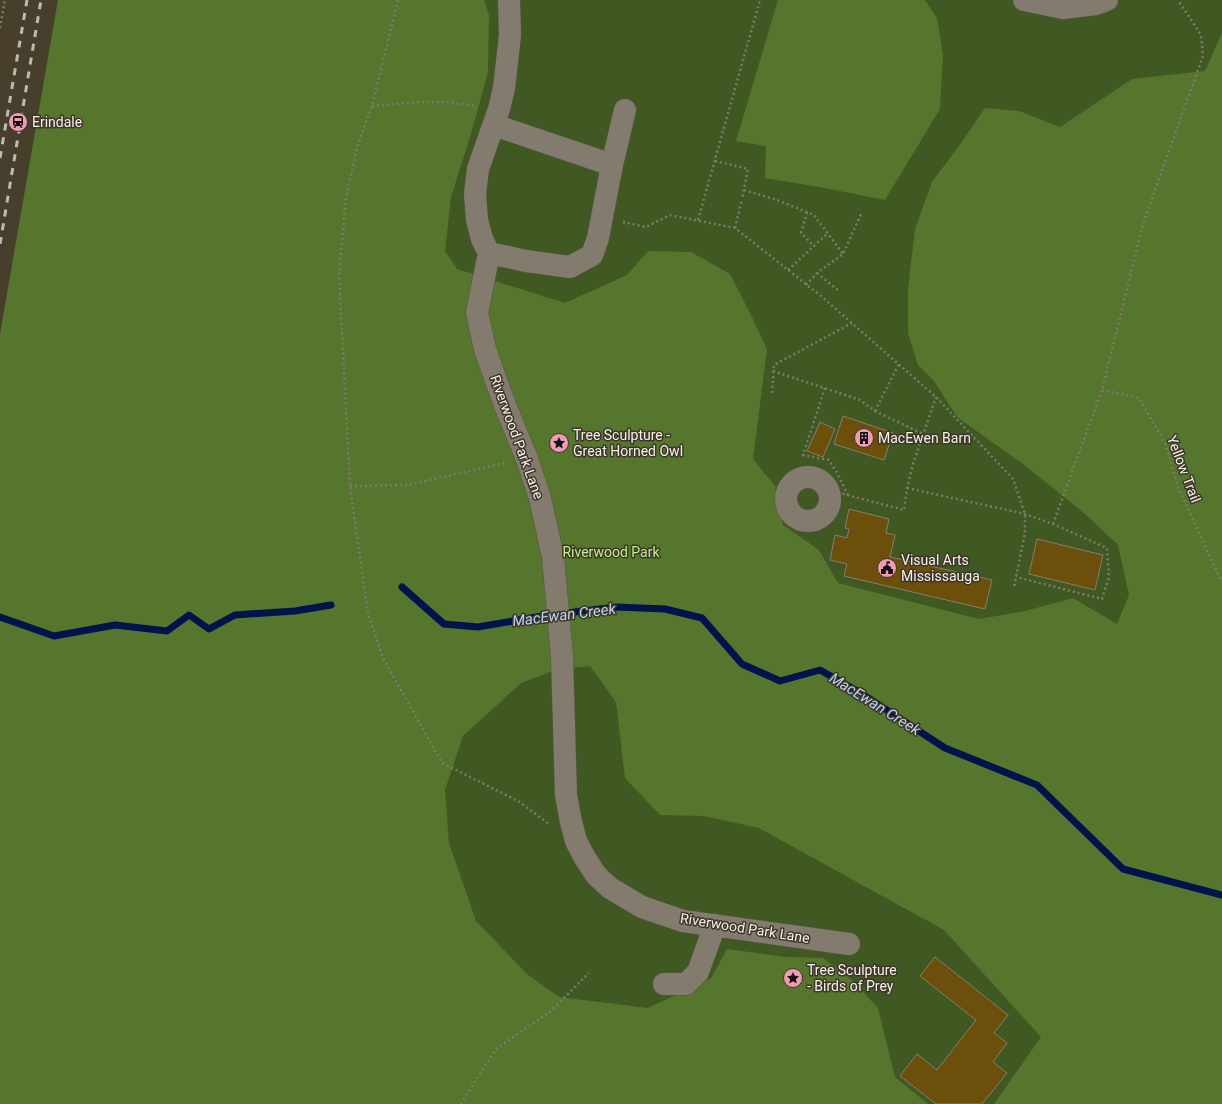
<svg xmlns="http://www.w3.org/2000/svg" width="1222" height="1104" font-family="Roboto,sans-serif">
	<style>
		.built { fill: #483e2c }
		.green { fill: #405923 }
		.forest { fill: #55762c }
		.lines { fill: none; stroke-linecap: round; stroke-linejoin: round }
		.stream { stroke: #01134d; stroke-width: 7 }
		.building { fill: #6c4f0b; stroke: #857e70 }
		.minor-casing { stroke: #5a544a; stroke-width: 23 }
		.path { stroke: #7f796e; stroke-width: 2.5; stroke-dasharray: 2 3; stroke-linecap: butt }
		.minor { stroke: #837b6d; stroke-width: 22 }
		.rail { stroke: #bfbab0; stroke-width: 3; stroke-dasharray: 7 7; stroke-linecap: butt }
		.labels { text-anchor: middle; stroke-width: 3; stroke-linejoin: round; paint-order: stroke }
		.poi-label { font-size: 14px; fill: #f6f2ea; stroke: #3d3629; text-anchor: start }
		.street-label { font-size: 14px; fill: #f6f2ea; stroke: #3d3629 }
		.park-label { font-size: 14px; fill: #bff08b; stroke: #3d3629 }
		.water-label { font-size: 15px; font-style: italic; fill: #bfd2f7; stroke: #3d3629 }
	</style>
	<rect width="100%" height="100%" fill="#3d3629"/>
	<path class="built" d="M0 0H58L0 334Z"/>
	<path class="green" d="M58 0H1222V1104H0V334Z"/>
	<path class="forest" d="M58 0H484L489 15 488 72 471 134 451 197 445 251 457 269 565 303 627 275 648 251 691 252 730 274 751 315 767 349 753 459 775 486 783 525 819 550 838 583 979 619 1025 611 1073 598 1117 624 1129 595 1118 545 1083 512 1023 464 957 417 934 381 918 365 908 333V289L915 229 932 182 961 143 985 108 1019 111 1060 127 1132 79 1205 71 1222 33V1104H994L1041 1037 944 930 759 828 704 816 660 815 625 778 616 702 590 666 558 669 521 683 463 736 445 790 449 843 476 921 527 974 559 997 648 1008 711 978 727 949 785 957 823 958 852 980 878 1008 895 1077 928 1104H0V334Z
		M778 0H925L937 18 943 55 940 109 885 200 819 187 765 178 766 146 736 141Z"/>
	<g class="lines">
		<path class="stream" d="M402 587 444 624 478 627 542 616 616 607 665 609 702 618 742 664 780 681 820 670 859 692 945 748 1037 785 1123 869 1222 895
			M0 617 54 636 115 625 167 631 189 615 209 629 235 615 295 611 331 605"/>
	</g>
	<path class="building" d="M843 416 893 433 884 460 834 444Z
		M820 422 835 429 823 457 807 451Z
		M849 509 889 519 886 533 895 535 890 557 992 580 985 609 844 576 847 564 830 560 835 535 847 538 849 529 845 528Z
		M1037 539 1103 555 1095 590 1029 574Z
		M935 957 1008 1015 994 1033 1007 1043 993 1062 1007 1073 982 1104H936L900 1076 917 1054 937 1070 976 1020 920 976Z"/>
	<g class="lines">
		<g class="minor-casing">
			<path id="minor" d="M509 0 510 35 504 88 499 109 478 169 475 194 477 220 482 239 489 253 477 313 485 349 503 400 527 459 540 498 553 557 562 656 566 795 571 822 576 841 585 858 596 875 610 888 642 907 683 921 849 944
				M1024 0 1063 8 1096 4 1107 0
				M494 125 612 165
				M489 253 526 261 570 267 592 255 598 238 612 165 625 110
				M786 499a22 22 0 1 1 44 0a22 22 0 1 1-44 0Z
				M664 984H686L698 972 715 925"/>
		</g>
		<path class="path" d="M398 0 372 106 358 144 346 198 339 275 350 486 368 614 383 658 442 763 518 801 549 824
			M0 28 5 0
			M372 106 417 102H448L477 106
			M715 161 748 169 742 199
			M744 190 777 200 814 215 843 254
			M807 212 801 233 814 246
			M698 220 760 0
			M623 222 646 227 670 215 735 228 821 296 936 397 1013 479 1025 514V533L1014 587
			M735 228 742 199
			M788 270 828 233
			M817 273 839 291
			M806 285 817 273 843 254 861 214
			M773 371 860 400 875 411 923 434
			M825 388 803 455 829 460 837 473 848 495
			M1102 390 1139 398 1166 445 1178 487 1222 582
			M772 393 774 365 852 323
			M875 411 899 364
			M350 486 408 485 505 463
			M907 488 1025 514 1053 524 1107 548 1109 577 1102 599 1016 577
			M828 490 904 510 907 488 913 464 936 397
			M1053 524 1102 390 1143 224 1203 56 1201 35 1178 0
			M461 1104 496 1049 551 1011 589 973"/>
		<use href="#minor" class="minor"/>
		<path class="rail" d="M0 158 27 0
			M0 244 41 0"/>
	</g>
	<defs>
		<g id="station-disc" transform="scale(1)"><circle r="9.5" fill="#f09ab5" stroke="#3d3629"/><path d="M-3-6H3Q5-6 5-4V2Q5 4 3 4L4.5 6H3L1.5 4h-3L-3 6H-4.5L-3 4Q-5 4-5 2V-4Q-5-6-3-6ZM-3.5-4v3h7v-3ZM-3.5 1v1.5H-2V1ZM2 1v1.5H3.5V1Z" fill="#111"/></g>
		<g id="building-disc" transform="scale(1)"><circle r="9.5" fill="#f09ab5" stroke="#3d3629"/><path d="M-4-6H4V6H1V3H-1V6H-4ZM-2.5-4.3h1.7v1.8h-1.7ZM.8-4.3h1.7v1.8H.8ZM-2.5-1h1.7V.8h-1.7ZM.8-1h1.7V.8H.8Z" fill="#111"/></g>
		<g id="sight-disc" transform="scale(1)"><circle r="9.5" fill="#f09ab5" stroke="#3d3629"/><path d="M0-6L1.8-2.2L6-1.7L2.9 1.2L3.7 5.4L0 3.3L-3.7 5.4L-2.9 1.2L-6-1.7L-1.8-2.2Z" fill="#111"/></g>
		<g id="civic-disc" transform="scale(1)"><circle r="9.5" fill="#f09ab5" stroke="#3d3629"/><path d="M-.6-6.5H3V-4.5H.6V-3L4-1V1h2V6H-6V1h2V-1L-.6-3ZM-1.2 2.5V6h2.4V2.5Z" fill="#111"/></g>
	</defs>
	<g fill-rule="evenodd">
		<use href="#station-disc" x="18" y="122"/>
		<use href="#building-disc" x="864" y="438"/>
		<use href="#sight-disc" x="559" y="443"/>
		<use href="#civic-disc" x="887" y="568"/>
		<use href="#sight-disc" x="793" y="978"/>
	</g>
	<g class="labels">
		<g class="poi-label">
			<text x="32" y="127">Erindale</text>
			<text x="573" y="440">Tree Sculpture -<tspan x="573" dy="16">Great Horned Owl</tspan></text>
			<text x="878" y="443">MacEwen Barn</text>
			<text x="901" y="565">Visual Arts<tspan x="901" dy="16">Mississauga</tspan></text>
			<text x="807" y="975">Tree Sculpture<tspan x="807" dy="16">- Birds of Prey</tspan></text>
		</g>
		<g class="street-label">
			<text transform="translate(517 437) rotate(70)" y="5">Riverwood Park Lane</text>
			<text transform="translate(1184 469) rotate(69)" y="5">Yellow Trail</text>
			<text transform="translate(745 928) rotate(9)" y="5">Riverwood Park Lane</text>
		</g>
		<g class="park-label">
			<text x="611" y="557">Riverwood Park</text>
		</g>
		<g class="water-label">
			<text transform="translate(564 615) rotate(-7)" y="5">MacEwan Creek</text>
			<text transform="translate(875 704) rotate(32)" y="5">MacEwan Creek</text>
		</g>
	</g>
</svg>
